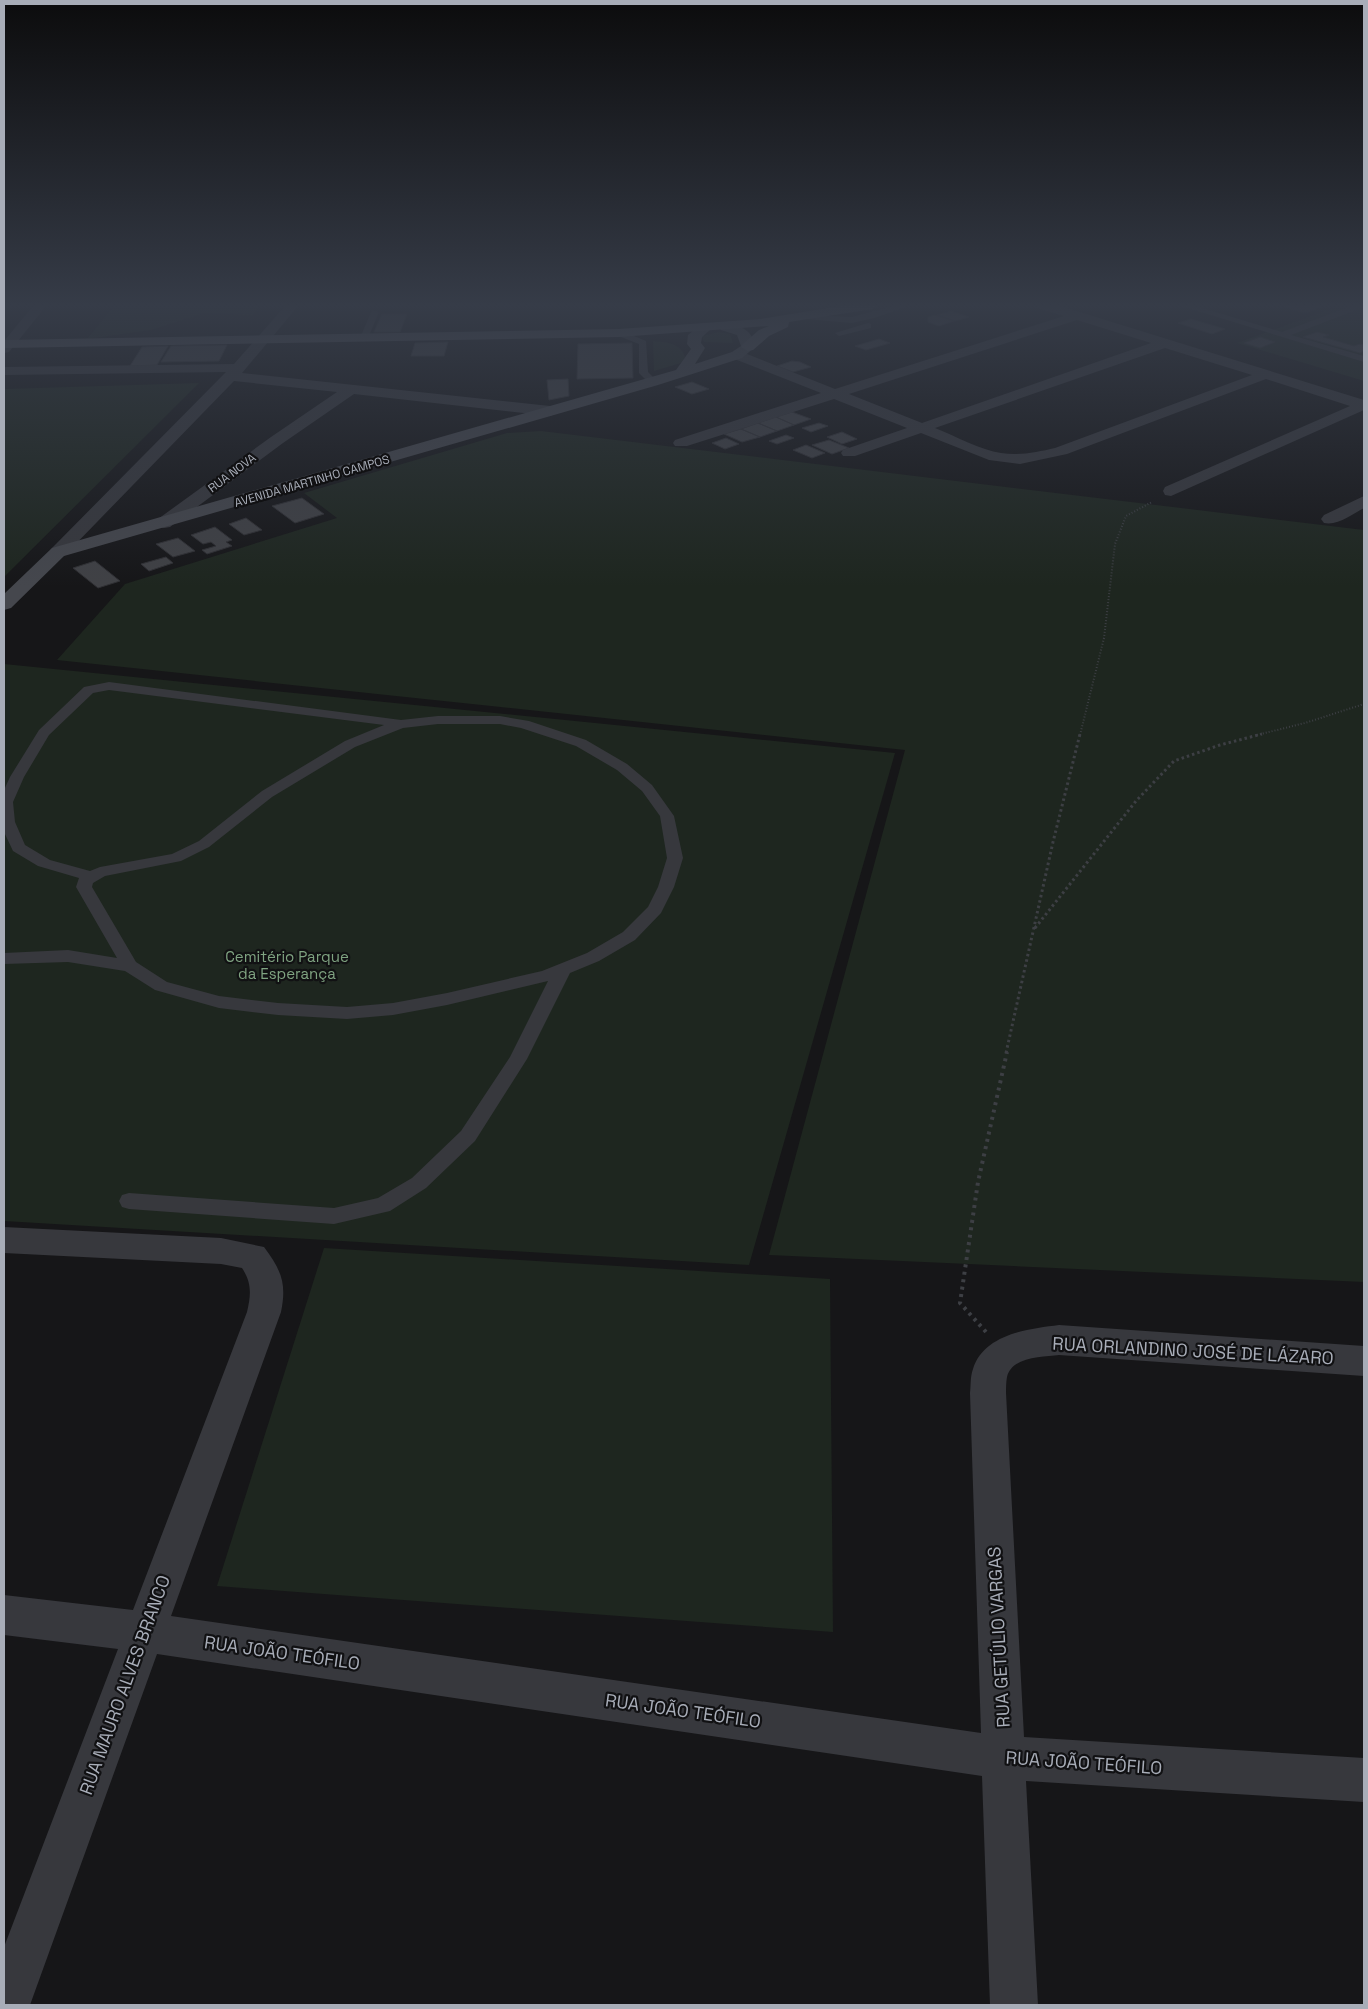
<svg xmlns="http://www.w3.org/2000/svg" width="1368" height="2009" font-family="'Space Grotesk',sans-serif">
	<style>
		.green { fill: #1e261f }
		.building { fill: #404145; stroke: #303034 }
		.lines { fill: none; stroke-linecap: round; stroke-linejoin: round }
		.path-far2 { stroke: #3d3f44; stroke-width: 2; stroke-dasharray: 1 2; stroke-linecap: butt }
		.path-far1 { stroke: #3d3f44; stroke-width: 3; stroke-dasharray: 2.5 3; stroke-linecap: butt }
		.path { stroke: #3d3f44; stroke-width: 4; stroke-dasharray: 3 4.5; stroke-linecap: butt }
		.service { fill: #37383d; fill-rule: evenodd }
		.minor { fill: #37383d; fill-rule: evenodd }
		.secondary { fill: #45474d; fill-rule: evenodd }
		.primary { fill: #53555c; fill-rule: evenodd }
		.labels { text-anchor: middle; stroke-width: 4.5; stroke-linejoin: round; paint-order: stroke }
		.far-street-label { font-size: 12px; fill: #a8adb8; stroke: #111113 }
		.park-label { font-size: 15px; fill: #7fa381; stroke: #111113 }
		.near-street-label { font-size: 18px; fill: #a8adb8; stroke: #111113 }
	</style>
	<rect width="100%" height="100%" fill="#161618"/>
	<path class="green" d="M115 305H258L253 315 204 313 151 330 87 339Z
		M1341 305H1364V381L1237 343Z
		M719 332 730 334 733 343 704 342 702 336Z
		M653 341C666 342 681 343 685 357L681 363 654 371Z
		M199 383 4 577V389Z
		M541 431 1364 530V1282L769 1255 905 750 57 660 125 584 337 518 304 493 507 433Z
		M4 664 895 753 749 1265 4 1221Z
		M324 1248 830 1279 833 1632 217 1586Z"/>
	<path class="building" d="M1278 305H1327L1305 313Z
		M951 311 969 317 955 321 937 315Z
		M382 314H407L400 332H374Z
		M935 315 954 321 939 326 928 322V317Z
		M1191 319 1225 329 1212 334 1178 323Z
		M1317 332 1329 335 1323 337 1354 346 1360 344 1364 345V351L1360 353 1303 337Z
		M1260 337 1275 342 1260 348 1244 343Z
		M879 339 890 343 866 350 855 346Z
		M448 342 444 356H411L415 343Z
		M632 343 633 378 577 379 578 344Z
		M227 345 219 361 161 362 171 346Z
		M168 346 157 365 130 366 142 347Z
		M792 361 800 362 811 367 793 372 777 366Z
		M568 379 569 396 549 400 547 380Z
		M692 382 709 389 692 394 675 387Z
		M792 412 811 419 794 425 776 417Z
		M776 417 794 425 777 431 758 423Z
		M758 423 777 431 760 437 741 429Z
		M819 423 828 426 811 432 802 428Z
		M741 429 760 437 742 442 724 434Z
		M842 432 857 439 842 444 827 437Z
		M786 435 794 438 777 444 769 441Z
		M726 438 739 444 725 449 712 443Z
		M829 440 849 448 832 454 812 445Z
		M806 445 825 453 812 458 793 450Z
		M302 498 324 514 295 523 272 506Z
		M246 518 262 530 244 535 229 524Z
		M215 527 232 540 226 542 232 546 207 554 202 550 216 546 211 542 203 544 191 535Z
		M178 538 195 551 173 557 156 544Z
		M166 557 173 563 149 571 141 564Z
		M95 561 120 581 98 588 73 568Z"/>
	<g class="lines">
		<path class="path-far2" d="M956 305H983
			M925 307 935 305
			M1080 735 1104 638 1115 544 1126 516 1152 502
			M1257 735 1305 723 1364 704"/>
		<path class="path-far1" d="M1035 928 1136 801 1174 761 1220 745 1262 734
			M1006 1053 1053 842 1080 734"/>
		<path class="path" d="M986 1332 960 1303 978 1182 1007 1052"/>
		<path class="service" d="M897 305H911L874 318 852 323 805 319 801 317 805 315 852 317Z
			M1178 305H1192L1282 332 1354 305H1364V307L1291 335 1364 356V362Z
			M372 310 379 312 368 338 361 340 360 338Z
			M868 323 871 324V328L839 336 835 333Z
			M616 331H622L646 341 648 372 658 382 656 384H650L639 373V344L616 335Z
			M109 682 401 720 438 716H500L529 721 586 740 627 764 652 785 674 816 683 858 674 887 661 913 635 940 599 961 570 973 527 1059 475 1141 426 1188 390 1211 334 1224 129 1209 122 1207 119 1201 122 1195 129 1193 334 1208 378 1198 412 1178 461 1131 510 1057 548 981 447 1005 393 1015 347 1019 278 1015 219 1008 155 990 125 971 68 962 4 964V953L68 950 117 958 76 887 79 878 38 866 13 851 4 832V790L10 777 39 730 84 687ZM109 690 384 725 345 741 262 791 199 841 172 854 100 867 90 871 50 860 25 845 15 822 13 802 24 777 49 735 93 693ZM438 724H500L521 728 576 746 617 770 642 791 660 816 667 858 658 887 648 907 623 932 587 953 542 971 447 993 393 1003 347 1007 278 1003 219 996 167 982 136 962 92 887 93 883 105 876 181 861 209 847 272 797 355 747 403 728Z"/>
		<path class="minor" d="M34 305H47L9 352 4 353V341Z
			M286 305H299L242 373 550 406 555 408 558 411 555 414 550 416 354 394 283 443 170 527 164 528 158 527 155 523 158 519 271 437 337 392 234 381 64 556 58 557 52 556 49 552 52 548 226 372 4 375V367L234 364Z
			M1036 305H1057L1364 400V410L1171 496 1165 495 1163 491 1165 487 1350 406 1266 379 1067 454 1020 464 989 460 921 433 855 456H843L841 453 843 450 907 428 834 399 687 446H675L673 443 675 440 821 393 732 358 730 355 732 352H742L835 389 1064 316 1037 308ZM1077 320 1151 343 922 423 849 394ZM1165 348 1252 375 1055 448C1038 452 1019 456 1001 453 981 450 955 436 935 428Z
			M1364 496V508C1352 514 1338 526 1324 523L1321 519 1324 515Z
			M4 1227 221 1238 264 1247C281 1270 287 1283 281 1312L171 1616 981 1733 970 1393C971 1386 970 1377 973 1369 984 1334 1028 1329 1059 1325L1364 1346V1376L1059 1355C1043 1357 1012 1356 1007 1377 1006 1382 1006 1388 1006 1393L1024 1737 1364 1758V1802L1026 1781 1038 2005H990L982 1776 157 1654 30 2005H4V1947L118 1649 4 1635V1595L133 1610 247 1312C251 1295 252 1283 242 1268L221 1264 4 1253Z"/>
		<path class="secondary" d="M726 323C741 326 753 330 755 347L742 358 658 385 64 556 11 608 4 610V594L52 548 676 370 691 349 687 344 688 335 699 326H709L711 329 702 337 701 343 705 348 695 364 732 352 741 346 737 335 721 330 719 327 721 324Z"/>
		<path class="primary" d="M847 305H879L873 309 789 322 788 327 769 336 753 350 748 351 741 347 743 344 759 330 769 326 619 337 4 348V340L619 329 761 319Z"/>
	</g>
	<linearGradient id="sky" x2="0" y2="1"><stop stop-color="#0c0c0d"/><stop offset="0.52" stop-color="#363c48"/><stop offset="1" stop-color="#363c48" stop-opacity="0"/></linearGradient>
	<rect width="1368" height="587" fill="url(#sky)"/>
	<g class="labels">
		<g class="far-street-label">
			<text transform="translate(232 473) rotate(-37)" y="4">RUA NOVA</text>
			<text transform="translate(312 481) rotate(-16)" y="4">AVENIDA MARTINHO CAMPOS</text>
		</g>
		<g class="park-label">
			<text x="287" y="962">Cemitério Parque<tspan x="287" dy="17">da Esperança</tspan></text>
		</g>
		<g class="near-street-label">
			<text transform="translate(1193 1351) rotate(3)" y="6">RUA ORLANDINO JOSÉ DE LÁZARO</text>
			<text transform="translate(999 1637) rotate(-93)" y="6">RUA GETÚLIO VARGAS</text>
			<text transform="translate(282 1653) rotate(8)" y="6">RUA JOÃO TEÓFILO</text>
			<text transform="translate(125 1685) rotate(-70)" y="6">RUA MAURO ALVES BRANCO</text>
			<text transform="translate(683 1711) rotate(8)" y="6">RUA JOÃO TEÓFILO</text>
			<text transform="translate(1084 1763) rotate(4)" y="6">RUA JOÃO TEÓFILO</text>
		</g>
	</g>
	<rect width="1368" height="2009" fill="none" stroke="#a8adb8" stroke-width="10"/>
</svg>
